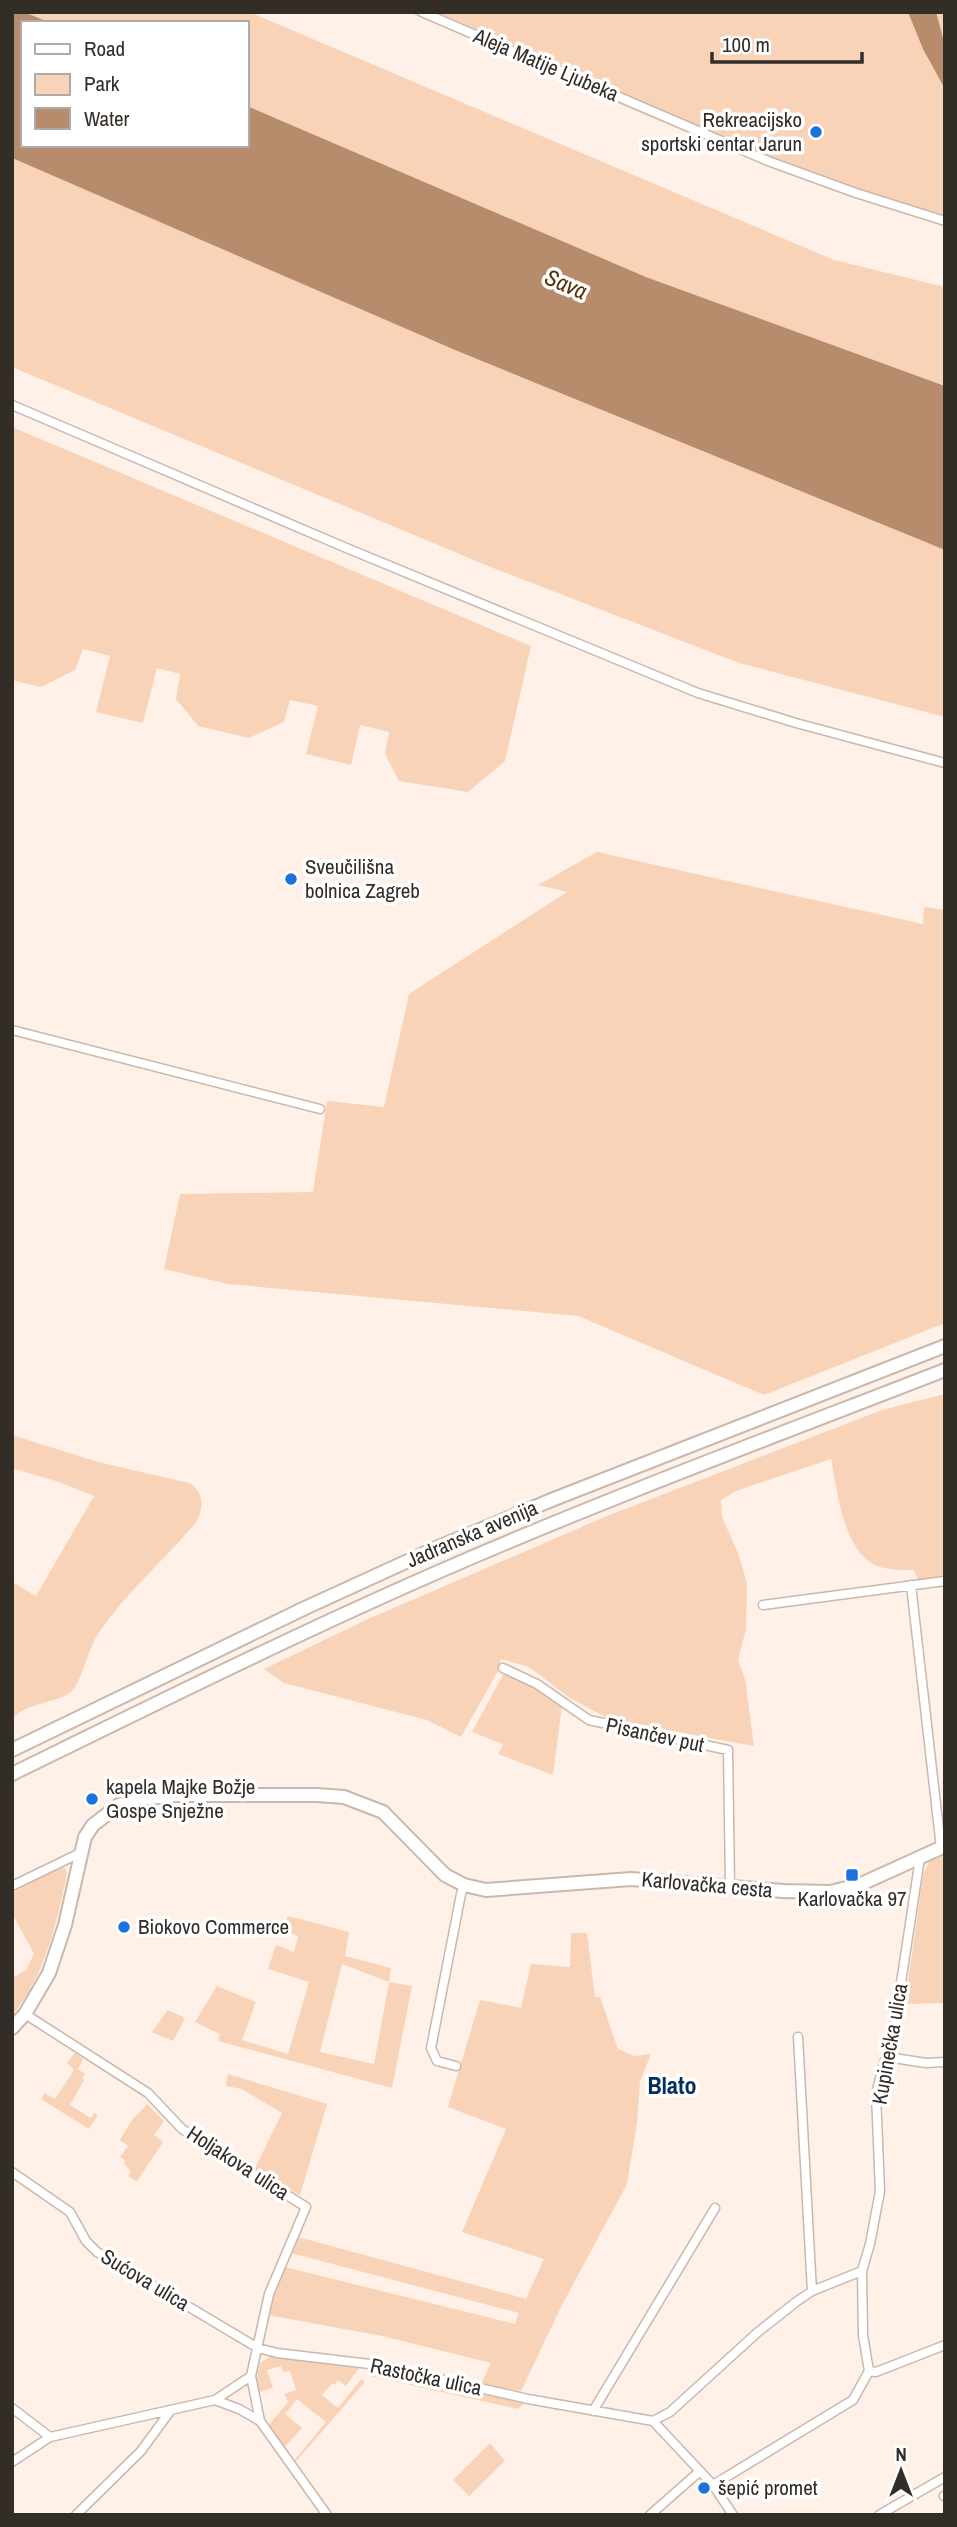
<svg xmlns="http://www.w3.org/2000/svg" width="957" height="2527" font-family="'Archivo Narrow',sans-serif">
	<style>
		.green { fill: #f8d3b8; fill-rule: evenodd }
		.water { fill: #b78c6d }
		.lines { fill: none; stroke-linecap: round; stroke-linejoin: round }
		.street-casing { stroke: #c8b8ad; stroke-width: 11 }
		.secondary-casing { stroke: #c8b8ad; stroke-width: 16 }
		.street { stroke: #fff; stroke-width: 8 }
		.secondary { stroke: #fff; stroke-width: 12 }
		.poi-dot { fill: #1b72dc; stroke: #fff; stroke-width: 2.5 }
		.labels { text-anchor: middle; stroke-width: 7; stroke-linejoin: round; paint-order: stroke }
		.street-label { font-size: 21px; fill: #332d28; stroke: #fff }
		.poi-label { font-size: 21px; fill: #332d28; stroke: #fff; text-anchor: start }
		.water-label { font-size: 23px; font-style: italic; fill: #593008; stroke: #fff }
		.quarter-label { font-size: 24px; font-weight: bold; fill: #052e61; stroke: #fff }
	</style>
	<rect width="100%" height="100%" fill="#fff1e7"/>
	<path class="green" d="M24 12H249L834 260 945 287V386L646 277 247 106V23H51Z
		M408 12H945V226C760 172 585 87 408 12Z
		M12 158 455 350 945 550V717L739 663 488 566 12 367Z
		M12 427 531 646 505 761 468 792 399 781 385 754 389 732 360 725 351 765 306 754 318 706 290 700 284 722 249 738 198 726 176 699 180 674 157 668 143 723 96 712 110 656 83 649 75 670 41 687 12 680Z
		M597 852 923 924 924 907 945 910V1323L764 1395 578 1316 228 1284 164 1269 180 1194 313 1192 327 1101 384 1107 409 994 567 892 538 885Z
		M945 1394V1577L918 1581 914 1570C901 1570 886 1570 875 1565 843 1550 837 1489 831 1459L736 1491 721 1500 722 1517 738 1553 747 1583 746 1629 738 1660 745 1679 754 1746 611 1720 570 1698 529 1667 501 1659 498 1671 461 1737 427 1720 284 1683 264 1669 366 1620 607 1516 882 1410Z
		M12 1435 98 1462 189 1483C204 1492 204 1506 197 1521 165 1560 126 1592 98 1634 89 1647 80 1685 71 1692 59 1701 44 1701 31 1707 24 1709 18 1714 12 1718V1582L36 1596 94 1496 59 1482 15 1469 12 1472Z
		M504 1673 527 1682 562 1706 553 1775 498 1754 503 1744 472 1732Z
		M945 1855V2003L905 2004 923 1875 929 1862Z
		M58 1868H65L67 1873C58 1919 44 1979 12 2015V1978L26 1970 34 1954 12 1913V1893Z
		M288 1916 349 1932 345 1956 391 1968 389 1982 412 1986 392 2088 218 2041 220 2034 195 2022 217 1986 256 2002 242 2040 288 2054 309 1982 268 1969 276 1945 294 1952 298 1936 282 1929ZM342 1964 389 1982 374 2064 320 2052Z
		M571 1933H587L595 1997H600L618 2049 634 2056 651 2054 640 2081 637 2123 627 2184 562 2305 521 2391 481 2384 491 2363 382 2336 268 2315 271 2298 285 2267 515 2324 519 2313 291 2253 298 2237 526 2299 544 2259 462 2232 506 2129 448 2107 480 2000 521 2008 531 1964 570 1967Z
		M168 2010 185 2018 173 2041 152 2032Z
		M75 2053 83 2059 78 2069 85 2074 82 2078 84 2080 70 2105 91 2118 94 2113 98 2115 89 2129 41 2099 45 2093 55 2099 74 2070 67 2063Z
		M228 2074 327 2104 300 2195 254 2170 282 2113 242 2089 226 2086Z
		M147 2104 164 2121 154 2135 163 2142 137 2181 129 2177 130 2170 124 2164 125 2160 120 2157 128 2146 120 2140 132 2120Z
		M271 2356 359 2368 346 2386 338 2380 335 2385 332 2383 322 2395 338 2408 361 2379 365 2382 293 2465 292 2463 326 2422 297 2399 285 2414 302 2428 283 2449 268 2426 288 2402 284 2394 296 2390 290 2371 283 2372 281 2366 267 2370 273 2388 259 2392 257 2377 260 2363Z
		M376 2369 528 2399 518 2409 370 2376Z
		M490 2443 505 2461 469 2496 453 2480Z"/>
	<path class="water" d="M12 12H24L51 23H23V145H247V106L646 277 945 386V550L455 350 12 158Z
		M908 12H936L945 45V89L923 49Z"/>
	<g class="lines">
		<g class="street-casing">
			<path id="street" d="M422 12 768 161 856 193 945 221
				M12 405 344 547 698 693 796 723 945 763
				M12 1030 320 1109
				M911 1585 941 1848
				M763 1605 945 1581
				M503 1668 537 1684 589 1720 728 1750 730 1886
				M920 1858 895 2022 876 2094 880 2191 870 2244 862 2271 863 2335 869 2371 876 2372 945 2345
				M12 1886 80 1853
				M798 2037 812 2291
				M887 2057 926 2063 945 2062
				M456 2066 437 2061 431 2048 461 1894 464 1885
				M12 2172 70 2212 86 2241 97 2252 258 2348 277 2353 378 2365 528 2399 653 2421 713 2485 733 2515
				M251 2376 260 2421 327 2515
				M215 2400 239 2409 260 2421
				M12 2408 50 2437 215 2400 251 2376 269 2294 306 2207 182 2129 148 2093 25 2014
				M593 2411 715 2208
				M653 2421 670 2412 758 2332 796 2302 812 2291 862 2271
				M12 2462 50 2437
				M713 2485 853 2400 869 2371
				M944 2496H945
				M76 2515 141 2451 171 2410
				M650 2515 700 2471
				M879 2515 945 2477"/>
		</g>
		<g class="secondary-casing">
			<path id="secondary" d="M12 1750 305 1608 434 1549 554 1499 945 1346
				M12 1774C153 1705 294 1635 438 1572 605 1499 775 1436 945 1370
				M12 2028 25 2014 49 1973 65 1925 85 1837 93 1825 119 1805 140 1799 177 1795H317L344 1797 383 1812 445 1875 464 1885 486 1890 631 1879 783 1891 830 1892 859 1885 945 1846"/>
		</g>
		<use href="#street" class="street"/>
		<use href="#secondary" class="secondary"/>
	</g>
	<g class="poi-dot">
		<circle cx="816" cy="132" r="7"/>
		<circle cx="291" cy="879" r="7"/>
		<circle cx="92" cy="1799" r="7"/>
		<rect x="845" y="1868" width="14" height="14" rx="3.5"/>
		<circle cx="124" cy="1927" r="7"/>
		<circle cx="704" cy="2488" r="7"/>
	</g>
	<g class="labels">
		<g class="street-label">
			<text transform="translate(546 65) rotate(23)" y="7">Aleja Matije Ljubeka</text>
			<text transform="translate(472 1534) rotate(-23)" y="7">Jadranska avenija</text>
			<text transform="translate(655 1735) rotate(12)" y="7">Pisančev put</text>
			<text transform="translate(707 1885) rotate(5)" y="7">Karlovačka cesta</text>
			<text transform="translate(890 2044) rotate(-80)" y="7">Kupinečka ulica</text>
			<text transform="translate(238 2163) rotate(33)" y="7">Holjakova ulica</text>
			<text transform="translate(145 2280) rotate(31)" y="7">Sućova ulica</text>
			<text transform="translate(426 2377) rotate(12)" y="7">Rastočka ulica</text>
		</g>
		<g class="poi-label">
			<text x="802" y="127" text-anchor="end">Rekreacijsko<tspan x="802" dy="24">sportski centar Jarun</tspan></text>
			<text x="305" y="874">Sveučilišna<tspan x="305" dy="24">bolnica Zagreb</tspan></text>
			<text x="106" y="1794">kapela Majke Božje<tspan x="106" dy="24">Gospe Snježne</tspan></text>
			<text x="852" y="1906" text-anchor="middle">Karlovačka 97</text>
			<text x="138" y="1934">Biokovo Commerce</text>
			<text x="718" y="2495">šepić promet</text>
		</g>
		<g class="water-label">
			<text transform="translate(566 284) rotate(23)" y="8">Sava</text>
		</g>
		<g class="quarter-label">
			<text x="672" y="2094">Blato</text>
		</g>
	</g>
	<rect width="957" height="2527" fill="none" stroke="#332d28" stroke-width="28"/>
	<rect x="21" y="21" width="228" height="126" fill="#ffffff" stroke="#adaba9" stroke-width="2"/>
	<rect x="35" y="44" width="35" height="10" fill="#ffffff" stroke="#adaba9" stroke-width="2"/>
	<text x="84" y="56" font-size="21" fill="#332d28">Road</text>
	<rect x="35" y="74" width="35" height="21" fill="#f8d3b8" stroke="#adaba9" stroke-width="2"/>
	<text x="84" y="91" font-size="21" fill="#332d28">Park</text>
	<rect x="35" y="108" width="35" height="21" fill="#b78c6d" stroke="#adaba9" stroke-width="2"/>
	<text x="84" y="126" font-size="21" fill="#332d28">Water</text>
	<g transform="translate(901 2471)" stroke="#ffffff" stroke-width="5" paint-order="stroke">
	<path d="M0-5L12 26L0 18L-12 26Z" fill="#332d28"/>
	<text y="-10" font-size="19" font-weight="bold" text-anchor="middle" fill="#332d28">N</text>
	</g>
	<path d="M712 52v10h150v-10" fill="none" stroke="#332d28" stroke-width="3.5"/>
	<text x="722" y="52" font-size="21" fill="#332d28" stroke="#ffffff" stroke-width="5" paint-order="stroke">100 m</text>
</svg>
